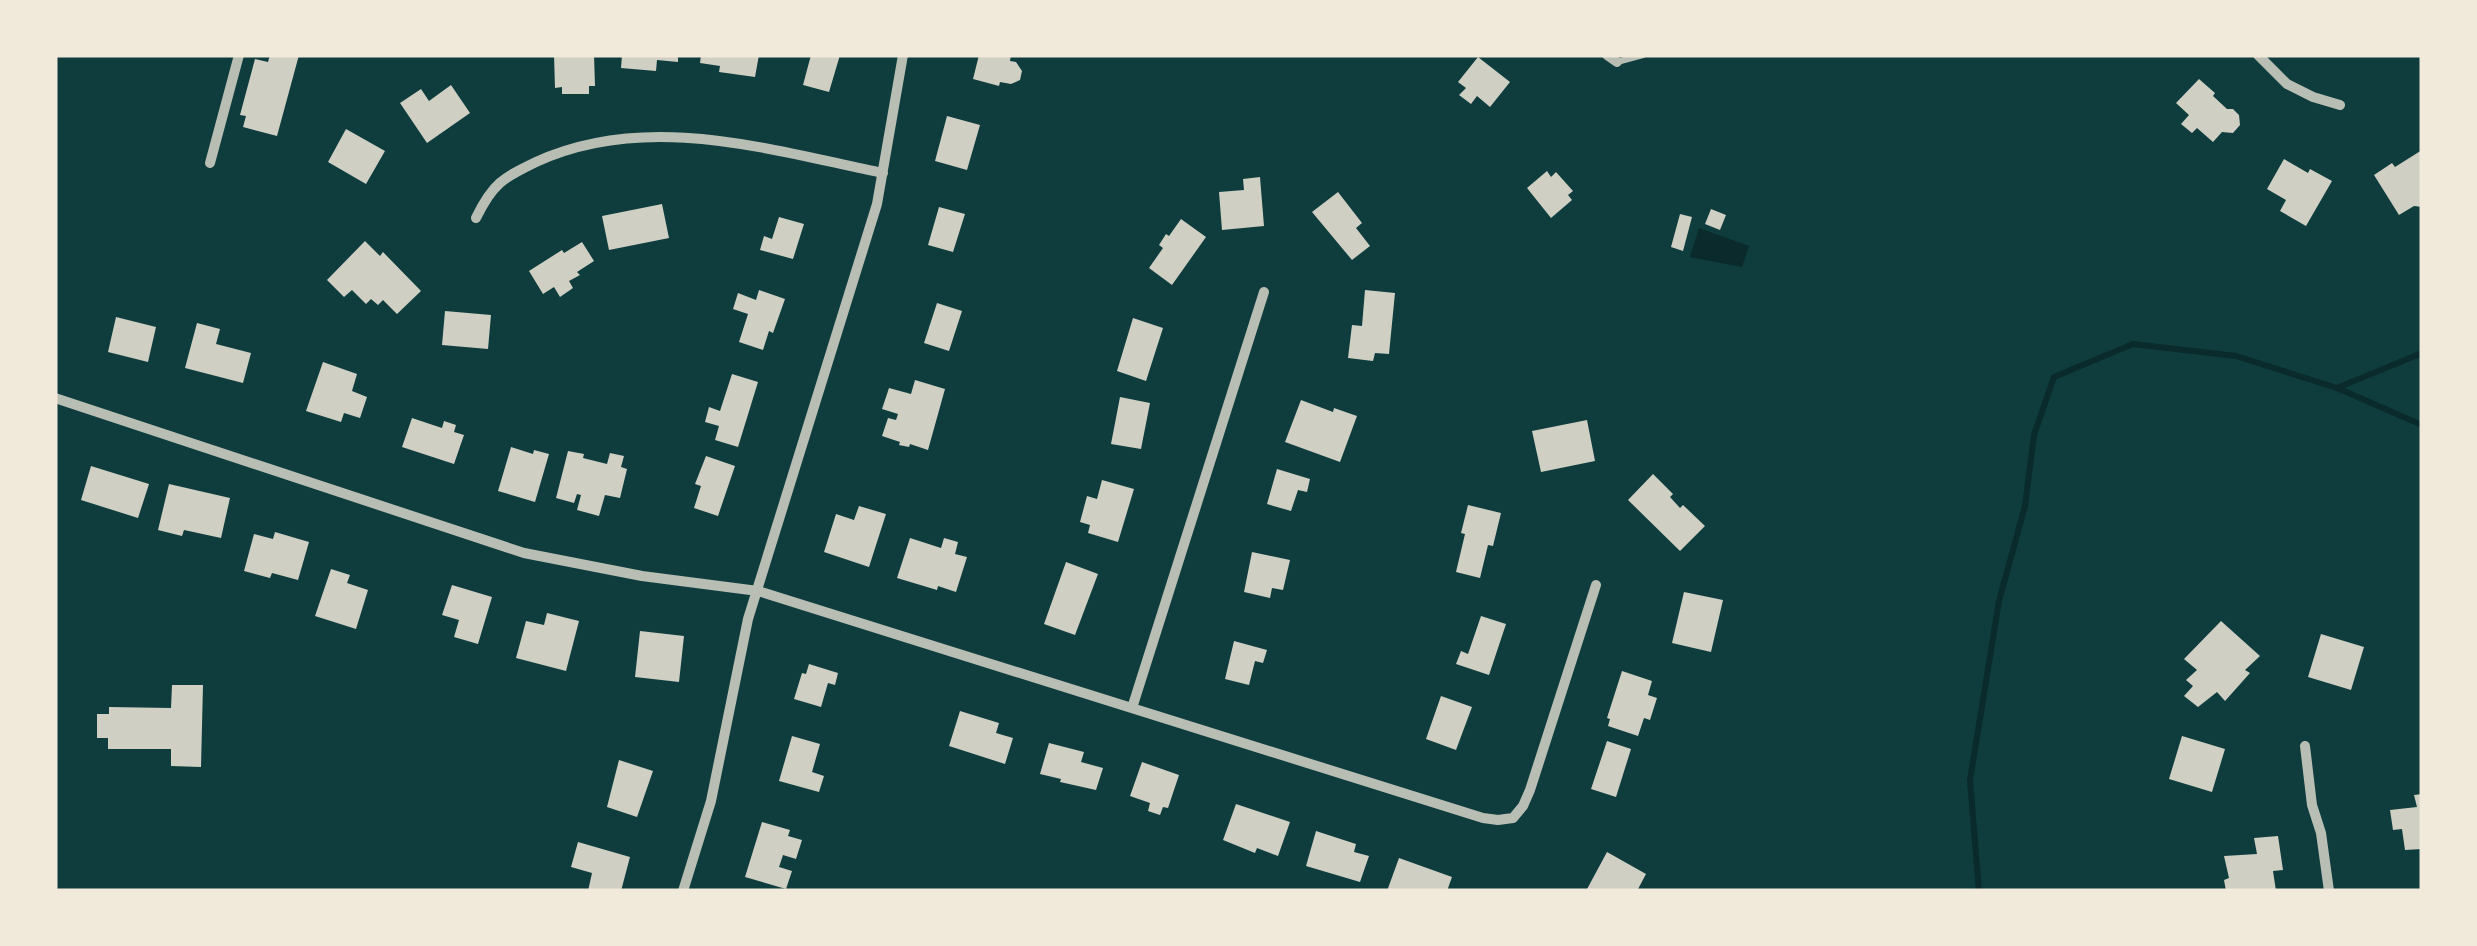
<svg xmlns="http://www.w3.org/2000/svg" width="2477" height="946" font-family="'Source Sans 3',sans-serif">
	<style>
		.water { fill: #0a2a2b }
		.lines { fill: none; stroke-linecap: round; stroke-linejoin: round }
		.stream { stroke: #0a2a2b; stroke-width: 6 }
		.building { fill: #cfcfc3 }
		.service { stroke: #b8beb3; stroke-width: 6 }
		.minor { stroke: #b8beb3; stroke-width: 10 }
	</style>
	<rect width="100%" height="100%" fill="#0f3d3e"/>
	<path class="water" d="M1699 228 1749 246 1742 267 1690 257Z"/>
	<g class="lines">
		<path class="stream" d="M2337 388 2422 353
			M1979 891 1970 780 1999 601 2025 506 2034 435 2054 377 2133 344 2236 356 2337 388 2422 425"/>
	</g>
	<path class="building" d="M270 55H299L277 136 243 127 246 116 240 115 255 59 268 62Z
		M554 55H594L595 86H589V94H562V87L555 88Z
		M622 55H678V62L657 60 656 71 621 68Z
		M701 55H759L755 77 719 72 720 66 700 63Z
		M811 55H840L829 92 803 85Z
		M979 55H1011L1010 61 1016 62 1022 71 1020 80 1011 84 1000 82 999 86 973 79Z
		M1478 57 1510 82 1490 107 1477 96 1471 104 1459 95 1466 88 1458 82Z
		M2199 79 2215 93 2213 96 2227 109H2233L2239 115 2240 125 2233 133 2222 132 2213 142 2197 128 2192 133 2181 124 2189 115 2176 103Z
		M451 85 470 113 427 143 400 103 421 89 429 101Z
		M947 116 980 125 967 170 935 161Z
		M346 129 385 151 366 184 328 162Z
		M2422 150V207L2414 206 2399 215 2374 175 2392 163 2395 167Z
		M2284 159 2308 173 2310 169 2332 181 2306 226 2280 211 2286 200 2267 189Z
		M1547 171 1551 177 1556 172 1573 191 1568 195 1572 200 1551 218 1527 188Z
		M1260 177 1264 226 1222 230 1219 192 1244 190 1243 179Z
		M1338 192 1362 223 1356 228 1370 246 1352 260 1312 212Z
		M662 204 669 238 609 250 602 216Z
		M939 207 965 214 953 252 928 245Z
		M1711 209 1726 215 1720 230 1705 224Z
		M1680 214 1692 217 1683 251 1671 247Z
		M779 217 804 224 793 259 760 250 764 236 772 239Z
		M1181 219 1206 237 1172 285 1149 268 1163 248 1159 245 1166 234 1169 236Z
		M365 241 380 256 383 252 421 291 397 314 383 300 378 305 371 299 366 304 352 290 344 297 327 280Z
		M582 242 594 261 577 272 580 275 569 281 573 288 560 297 554 287 543 294 529 271 562 250 564 253Z
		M759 290 785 299 773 333 769 331 763 350 739 342 748 314 733 309 738 293 756 300Z
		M1365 290 1395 293 1389 354 1375 353 1373 361 1348 358 1352 325 1362 326Z
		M937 303 962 311 949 351 924 343Z
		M445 311 491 315 488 349 442 345Z
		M116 317 156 327 148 362 108 352Z
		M1133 318 1163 328 1146 381 1117 371Z
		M197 323 220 329 216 344 251 353 243 383 185 368Z
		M323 362 357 374 352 391 367 397 360 418 344 413 341 422 306 411Z
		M732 374 758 382 738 447 715 440 719 426 705 422 709 407 720 411Z
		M915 380 945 389 928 450 910 444 909 447 899 445 900 442 882 436 888 418 896 420 898 414 882 409 889 388 911 394Z
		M1120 397 1150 403 1141 449 1111 444Z
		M1301 400 1333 412 1334 408 1357 416 1340 462 1285 442Z
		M412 418 442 428 444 421 456 425 454 432 464 435 454 464 402 447Z
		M1587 420 1595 461 1541 472 1532 431Z
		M511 447 533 454 534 450 549 454 535 502 498 491Z
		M568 451 584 454 583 458 607 464 610 453 624 456 621 467 627 469 620 498 605 495 599 516 577 510 581 495 577 494 574 503 556 498Z
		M706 456 735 466 718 516 694 508 701 486 695 484Z
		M91 466 149 484 138 518 81 500Z
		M1277 469 1310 479 1307 492 1298 490 1291 511 1267 504Z
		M1653 474 1673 494 1670 497 1680 508 1683 505 1705 526 1680 551 1628 500Z
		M1102 480 1134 489 1118 542 1088 533 1090 525 1080 522 1087 496 1097 499Z
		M169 484 230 498 221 538 184 530 182 536 158 530Z
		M1468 505 1501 513 1493 546 1488 545 1480 578 1456 572 1465 534 1461 533Z
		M859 506 886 514 869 567 824 552 836 514 854 520Z
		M275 532 309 542 298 580 272 573 270 578 244 571 254 534 273 539Z
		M910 538 941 548 944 538 958 542 955 554 967 557 956 592 938 586 937 590 897 578Z
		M1252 552 1290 560 1283 590 1272 588 1270 598 1244 592Z
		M1066 562 1098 574 1075 635 1044 624Z
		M331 569 350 575 347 583 368 590 356 629 315 616Z
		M452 585 492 597 478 644 454 637 459 620 442 615Z
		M1684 592 1723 600 1711 652 1672 643Z
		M547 613 579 621 566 671 516 658 526 621 544 625Z
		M1481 616 1506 624 1489 675 1456 664 1461 651 1468 654Z
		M2221 621 2260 656 2245 670 2250 673 2225 701 2217 692 2198 707 2184 696 2193 686 2186 680 2197 670 2184 659Z
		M640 631 684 636 679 682 635 677Z
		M2321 634 2364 647 2351 690 2308 677Z
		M1234 641 1267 650 1263 663 1255 661 1249 685 1225 679Z
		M809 664 838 673 835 685 828 683 821 707 794 699 802 673 806 674Z
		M1622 671 1652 681 1648 695 1657 698 1650 720 1644 718 1638 736 1608 726 1610 719 1607 718Z
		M172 685H203L201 767 171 766V749H108V738H97V714H109V707L171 708Z
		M1441 696 1472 707 1456 750 1426 739Z
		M960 711 999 723 996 733 1013 738 1005 764 949 746Z
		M792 736 820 744 812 772 824 776 819 792 779 781Z
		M2182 736 2225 749 2212 792 2169 779Z
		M1607 741 1631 749 1616 797 1591 789Z
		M1049 743 1084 752 1081 762 1103 768 1096 790 1060 782 1061 779 1040 774Z
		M619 760 653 771 637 817 607 807Z
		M1142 762 1179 775 1168 808 1163 807 1160 815 1148 811 1150 803 1130 796Z
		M2422 794V849L2405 850 2402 829 2393 830 2390 810 2417 807 2414 795Z
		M1236 804 1290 822 1278 856 1257 848 1255 853 1223 840Z
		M762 822 790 830 788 836 802 840 796 859 783 855 779 867 792 871 786 889 745 877Z
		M1316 831 1356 844 1354 852 1369 856 1360 882 1306 866Z
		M2278 836 2283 870 2273 871 2276 891H2226L2224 880 2229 878 2224 856 2257 854 2254 838Z
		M578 842 630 857 621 891H588L592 873 571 867Z
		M1607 852 1646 874 1637 891H1586Z
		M1399 858 1452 877 1447 891H1387Z"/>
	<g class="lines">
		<path class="service" d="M1617 62 1643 55"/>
		<path class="minor" d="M1607 55 1617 62
			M2258 55 2287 84 2313 97 2340 105
			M210 163 239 55
			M476 218C493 183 503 178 536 162 647 111 770 150 883 173
			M55 398 524 553 642 576 758 591 1483 818 1498 820 1513 818 1523 806 1530 790 1596 585
			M1132 708 1264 292
			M2305 746 2312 805 2321 833 2329 891
			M683 891 711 801 748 619 877 204 903 55"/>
	</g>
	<rect width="2477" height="946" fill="none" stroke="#f1e9da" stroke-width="115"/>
</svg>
